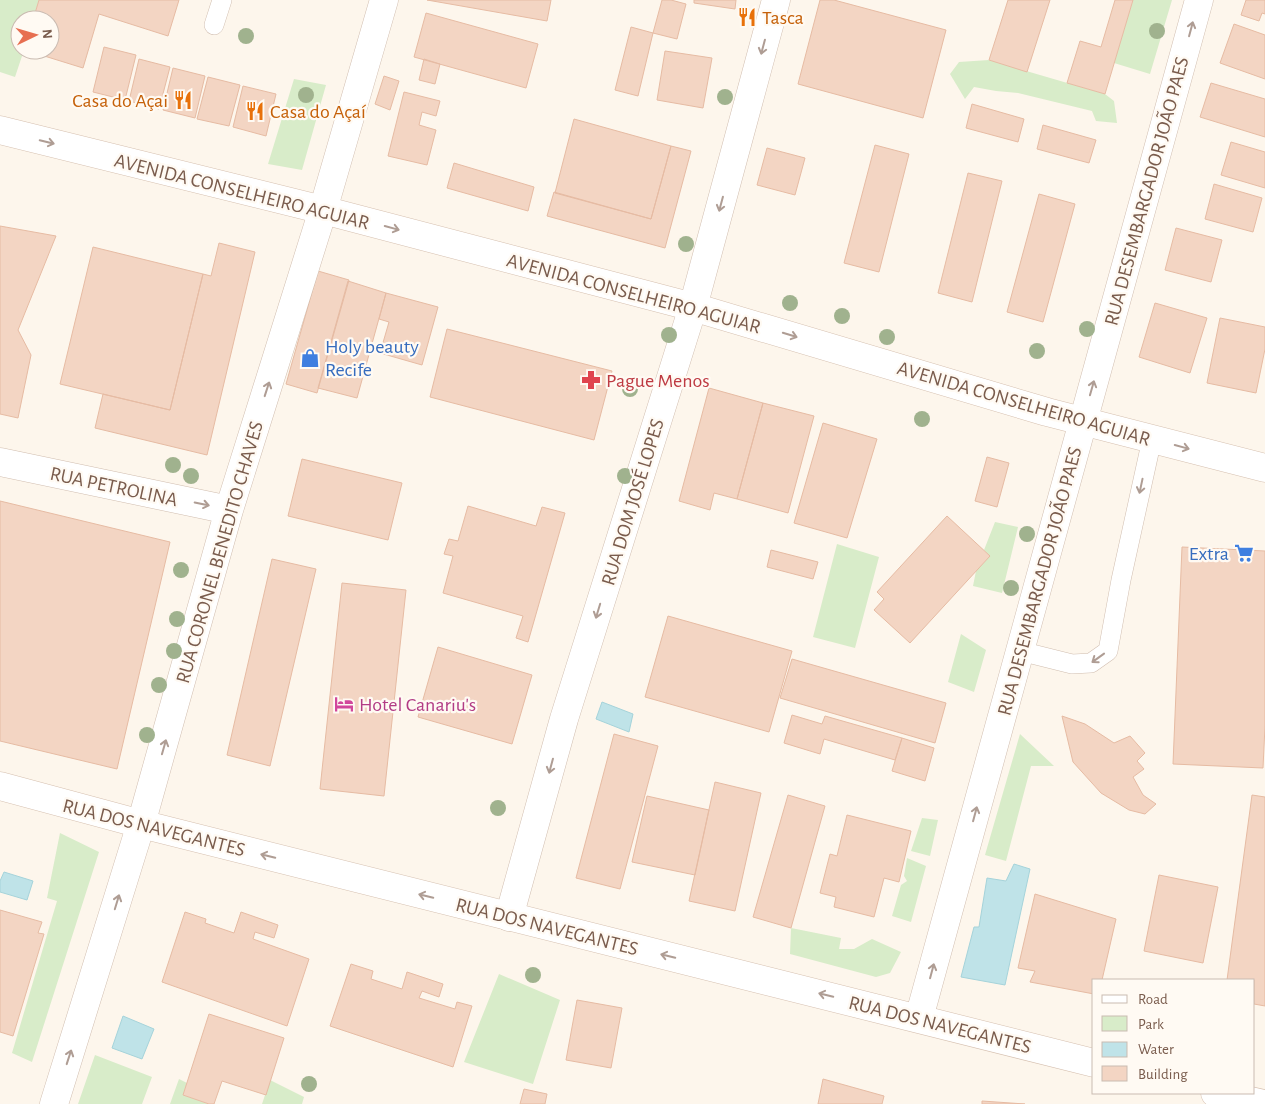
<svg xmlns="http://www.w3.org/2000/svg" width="1265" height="1104" font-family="'Alegreya Sans',sans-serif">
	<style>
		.green { fill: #d8ecc9 }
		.water { fill: #bfe3e8; stroke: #a5d3da }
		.building { fill: #f3d5c3; stroke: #e6bba3 }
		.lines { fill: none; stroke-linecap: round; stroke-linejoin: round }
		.lane-casing { stroke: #d1beb0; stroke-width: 20 }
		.street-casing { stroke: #d1beb0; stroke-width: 29 }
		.secondary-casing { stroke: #d6c0b0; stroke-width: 29 }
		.lane { stroke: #fff; stroke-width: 19 }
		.street { stroke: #fff; stroke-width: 28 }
		.secondary { stroke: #fff; stroke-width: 28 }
		.tree { fill: #a0b28e }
		.oneway { stroke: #af9d94 }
		.labels { text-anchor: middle; stroke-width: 4.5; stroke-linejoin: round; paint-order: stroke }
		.food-label { font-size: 20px; fill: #c56008; stroke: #fffaf3; text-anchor: start }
		.street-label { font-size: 20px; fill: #7a5c4d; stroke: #fffaf3 }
		.shop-label { font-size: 20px; fill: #366cbe; stroke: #fffaf3; text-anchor: start }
		.health-label { font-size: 20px; fill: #be3a42; stroke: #fffaf3; text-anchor: start }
		.hotel-label { font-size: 20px; fill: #b23c85; stroke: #fffaf3; text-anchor: start }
	</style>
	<rect width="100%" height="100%" fill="#fdf6ec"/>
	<path class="green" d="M0 0H39L33 20H20V50H24L15 77 0 72Z
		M1133 0H1172L1150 74 1114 63Z
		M989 60 1105 94 1114 101 1117 123 1096 121 1092 111 1018 93 996 91 974 87 965 99 950 74 959 62Z
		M294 79 326 85 302 170 268 164Z
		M995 522 1018 527 1002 593 973 586 976 571 990 556 984 550Z
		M837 544 879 557 855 648 813 637Z
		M961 634 986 650 974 692 948 682Z
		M1020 734 1054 766H1031L1006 861 985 855Z
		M922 818 938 820 930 856 911 851Z
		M60 833 99 852 32 1062 12 1053 57 901 47 898Z
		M907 858 926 866 911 922 892 916 901 885 907 881 904 876Z
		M791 928 841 938 839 949H854L872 939 901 952 890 973 876 977 790 954Z
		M499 974 560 1000 533 1084 464 1062Z
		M95 1055 152 1077 142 1104H78Z
		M179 1079 187 1083 183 1095 209 1104H170Z
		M270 1080 304 1097 302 1104H262Z"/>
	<path class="water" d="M602 702 633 714 629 732 596 719Z
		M1014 864 1030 869 1005 985 961 977 974 927H979L987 878 1006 881Z
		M4 872 33 881 27 900 0 892V881Z
		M123 1016 154 1029 142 1059 112 1048Z"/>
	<path class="building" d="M39 0H179L168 36 99 14 83 68 25 50H50V20H33Z
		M427 0H551L547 21Z
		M662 0H671L686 4 677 39 653 33Z
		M694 0H736L735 9 694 3Z
		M820 0H834L946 30 923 118 798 84Z
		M1008 0H1050L1027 72 989 60Z
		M1115 0H1133L1105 94 1067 83 1080 41 1101 47Z
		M1246 0H1265V14L1262 13 1259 21 1241 15Z
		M426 13 538 44 526 88 414 57Z
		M1234 24 1265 35V79L1220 63Z
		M631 27 653 33 638 96 615 90Z
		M104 47 136 55 125 100 93 92Z
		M665 51 712 58 703 108 657 100Z
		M139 59 170 67 159 109 129 101Z
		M424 59 440 64 435 84 419 80Z
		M173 68 205 76 195 118 163 110Z
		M384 76 399 81 390 110 375 104Z
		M208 77 240 85 229 126 197 119Z
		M1211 83 1265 99V137L1200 117Z
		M243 86 276 94 266 136 233 127Z
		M404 92 440 101 436 116 422 112 419 125 436 130 427 165 388 156Z
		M972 104 1024 119 1018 142 966 128Z
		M574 119 671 146 651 219 555 193Z
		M1043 125 1096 140 1089 163 1037 149Z
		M1231 142 1265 152V188L1221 175Z
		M875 145 909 154 879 272 844 263Z
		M671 146 691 151 665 248 547 216 554 192 651 219Z
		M767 148 805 158 795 195 757 185Z
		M454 163 534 187 528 211 447 188Z
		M968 173 1002 181 972 302 938 293Z
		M1214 184 1262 198 1253 232 1205 219Z
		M1039 194 1075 204 1043 322 1007 312Z
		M0 226 56 236 18 330 31 355 18 418 0 414Z
		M1176 228 1222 240 1211 282 1165 270Z
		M219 243 255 252 207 455 95 428 103 394 170 410 203 274 211 276Z
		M93 247 203 274 170 410 60 384Z
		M318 271 349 280 317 393 286 384Z
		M348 281 386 293 357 398 318 388Z
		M386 293 438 307 422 365 380 353 389 322 379 319Z
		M1155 303 1207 318 1190 373 1139 357Z
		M1220 318 1265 327V349L1256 393 1207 383Z
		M447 329 612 371 594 440 430 397Z
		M709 388 763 403 737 499 714 493 710 510 679 501Z
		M763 403 814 416 788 513 737 499Z
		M823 423 877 439 847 538 794 523Z
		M987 457 1009 463 997 507 975 501Z
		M302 459 402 483 388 540 288 516Z
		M0 501 170 542 117 769 0 741Z
		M468 506 536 526 542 507 565 513 528 642 516 638 523 616 443 593 453 556 444 554 449 539 458 541Z
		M947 516 990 556 910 643 874 610 884 599 877 592Z
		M1182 547 1265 551V726L1263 768 1173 764Z
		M771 550 818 562 813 579 767 567Z
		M272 559 316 569 270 766 227 755Z
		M342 583 406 590 384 796 320 789Z
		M668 616 792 651 769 732 645 697Z
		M438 647 532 675 512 744 418 717Z
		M792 659 946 703 935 743 780 698Z
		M792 715 822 724 825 716 902 738 895 760 824 739 820 754 784 743Z
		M1062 716 1085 724 1114 743 1130 736 1145 753 1137 761 1144 769 1133 777 1143 795 1156 804 1145 814 1129 810 1101 793 1073 762Z
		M614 734 658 746 620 889 576 878Z
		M902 738 934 748 925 781 892 771Z
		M715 782 761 793 735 911 689 901Z
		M788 795 825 806 791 928 753 917Z
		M1252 795 1265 797V1006L1254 1004V980H1227Z
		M647 796 709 810 695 875 632 862Z
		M847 815 911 831 899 882 884 878 874 917 834 907 836 897 820 893 830 854 837 856Z
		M1159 875 1218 887 1203 963 1144 951Z
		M1035 894 1116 919 1102 980H1094V994L1030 982 1035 971 1018 968Z
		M0 910 42 922 38 933 44 934 13 1036 0 1032Z
		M185 912 206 919 205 923 234 933 241 912 278 925 274 938 255 932 253 939 309 959 287 1026 162 982Z
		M351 964 373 971 371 979 402 989 407 972 443 984 439 997 422 991 419 998 455 1009 457 1002 472 1006 453 1067 330 1026Z
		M577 1000 622 1008 611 1068 566 1060Z
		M209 1014 284 1038 266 1095 222 1081 214 1104H209L183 1095Z
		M823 1079 884 1096 882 1104H818Z
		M524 1089 547 1094 545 1104H520Z
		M982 1101 1025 1104H982Z"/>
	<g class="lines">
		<g class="lane-casing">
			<path id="lane" d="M214 25 222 0
				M1020 651 1072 664 1091 663 1108 651 1121 580 1152 439"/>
		</g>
		<g class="street-casing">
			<path id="street" d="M0 462 229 510
				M509 917 564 719 693 307 776 0
				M919 1018 1199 0
				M54 1104 141 824 229 510 323 210 384 0"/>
		</g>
		<g class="secondary-casing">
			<path id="secondary" d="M0 130 323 210 693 307 1047 412 1265 468
				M0 786 141 824 1094 1063
				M1215 1093 1264 1104"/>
		</g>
		<use href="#lane" class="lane"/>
		<use href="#street" class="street"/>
		<use href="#secondary" class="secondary"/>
	</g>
	<g class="tree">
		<circle cx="1157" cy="31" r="8"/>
		<circle cx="246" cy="36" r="8"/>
		<circle cx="306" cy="95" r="8"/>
		<circle cx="725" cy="97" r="8"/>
		<circle cx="686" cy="244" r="8"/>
		<circle cx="790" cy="303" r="8"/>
		<circle cx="842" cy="316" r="8"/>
		<circle cx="1087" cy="329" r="8"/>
		<circle cx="669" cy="335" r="8"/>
		<circle cx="887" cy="337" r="8"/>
		<circle cx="1037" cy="351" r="8"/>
		<circle cx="630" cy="389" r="8"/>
		<circle cx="922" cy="419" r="8"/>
		<circle cx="173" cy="465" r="8"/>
		<circle cx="191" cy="476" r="8"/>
		<circle cx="625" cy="476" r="8"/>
		<circle cx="1027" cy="534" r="8"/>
		<circle cx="181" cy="570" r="8"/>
		<circle cx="1011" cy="588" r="8"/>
		<circle cx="177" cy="619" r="8"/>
		<circle cx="174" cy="651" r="8"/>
		<circle cx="159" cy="685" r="8"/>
		<circle cx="147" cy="735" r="8"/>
		<circle cx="498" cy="808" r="8"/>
		<circle cx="533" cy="975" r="8"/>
		<circle cx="309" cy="1084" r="8"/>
	</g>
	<defs><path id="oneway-shaft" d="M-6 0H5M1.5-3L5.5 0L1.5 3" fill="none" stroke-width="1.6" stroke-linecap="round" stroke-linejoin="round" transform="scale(1.25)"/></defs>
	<g class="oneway">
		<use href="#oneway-shaft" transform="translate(1191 29) rotate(-75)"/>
		<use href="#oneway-shaft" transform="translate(763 47) rotate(105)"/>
		<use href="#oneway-shaft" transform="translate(47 142) rotate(14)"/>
		<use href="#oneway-shaft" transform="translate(721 204) rotate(105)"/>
		<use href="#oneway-shaft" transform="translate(392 228) rotate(15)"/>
		<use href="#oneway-shaft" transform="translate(790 335) rotate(17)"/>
		<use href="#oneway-shaft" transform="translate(1092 388) rotate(-74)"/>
		<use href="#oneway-shaft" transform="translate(267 389) rotate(-72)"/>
		<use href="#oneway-shaft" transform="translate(1182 447) rotate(15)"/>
		<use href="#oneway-shaft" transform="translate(1141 486) rotate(102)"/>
		<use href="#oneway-shaft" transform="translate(202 504) rotate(12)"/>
		<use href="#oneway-shaft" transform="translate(598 611) rotate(107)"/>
		<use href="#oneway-shaft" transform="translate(1098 658) rotate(144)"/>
		<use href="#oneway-shaft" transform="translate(164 747) rotate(-74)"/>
		<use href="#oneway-shaft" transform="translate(551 766) rotate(105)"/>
		<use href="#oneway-shaft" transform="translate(975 814) rotate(-75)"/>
		<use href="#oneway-shaft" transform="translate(268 856) rotate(-166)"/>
		<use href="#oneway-shaft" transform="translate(426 896) rotate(-166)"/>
		<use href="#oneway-shaft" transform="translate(117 902) rotate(-73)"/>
		<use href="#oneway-shaft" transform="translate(668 956) rotate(-166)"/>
		<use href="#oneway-shaft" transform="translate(932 971) rotate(-75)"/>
		<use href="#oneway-shaft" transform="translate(826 995) rotate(-166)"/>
		<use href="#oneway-shaft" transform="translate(69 1057) rotate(-72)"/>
	</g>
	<defs>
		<g id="restaurant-bare" transform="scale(1.5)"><path d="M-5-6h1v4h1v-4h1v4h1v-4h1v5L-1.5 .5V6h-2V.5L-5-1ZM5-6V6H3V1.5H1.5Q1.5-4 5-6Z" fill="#e8710a" stroke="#fffaf3" stroke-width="2.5" paint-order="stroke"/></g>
		<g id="shop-bare" transform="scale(1.5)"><path d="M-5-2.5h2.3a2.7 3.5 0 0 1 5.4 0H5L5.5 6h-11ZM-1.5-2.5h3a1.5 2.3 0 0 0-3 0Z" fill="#3f7fe0" stroke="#fffaf3" stroke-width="2.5" paint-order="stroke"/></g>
		<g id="pharmacy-bare" transform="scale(1.5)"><path d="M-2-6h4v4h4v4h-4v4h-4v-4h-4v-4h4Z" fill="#e0444e" stroke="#fffaf3" stroke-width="2.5" paint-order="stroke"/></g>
		<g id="supermarket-bare" transform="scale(1.5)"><path d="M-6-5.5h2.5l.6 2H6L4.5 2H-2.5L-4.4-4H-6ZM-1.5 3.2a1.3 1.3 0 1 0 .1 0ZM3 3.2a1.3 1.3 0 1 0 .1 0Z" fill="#3f7fe0" stroke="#fffaf3" stroke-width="2.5" paint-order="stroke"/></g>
		<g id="hotel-bare" transform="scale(1.5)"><path d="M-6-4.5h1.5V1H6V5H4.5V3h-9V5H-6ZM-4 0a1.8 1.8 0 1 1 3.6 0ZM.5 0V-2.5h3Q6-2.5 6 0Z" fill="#d1479c" stroke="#fffaf3" stroke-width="2.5" paint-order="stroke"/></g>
	</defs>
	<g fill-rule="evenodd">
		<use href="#restaurant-bare" x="747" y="17"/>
		<use href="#restaurant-bare" x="183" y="100"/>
		<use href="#restaurant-bare" x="255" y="111"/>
		<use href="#shop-bare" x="310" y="358"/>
		<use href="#pharmacy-bare" x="591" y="380"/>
		<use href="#supermarket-bare" x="1244" y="553"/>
		<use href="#hotel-bare" x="344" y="704"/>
	</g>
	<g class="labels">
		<g class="food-label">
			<text x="762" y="24">Tasca</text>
			<text x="168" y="107" text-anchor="end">Casa do Açai</text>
			<text x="270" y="118">Casa do Açaí</text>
		</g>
		<g class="street-label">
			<text transform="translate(242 191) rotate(14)" y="7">AVENIDA CONSELHEIRO AGUIAR</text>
			<text transform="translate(1146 191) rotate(-75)" y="7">RUA DESEMBARGADOR JOÃO PAES</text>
			<text transform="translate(634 293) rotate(15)" y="7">AVENIDA CONSELHEIRO AGUIAR</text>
			<text transform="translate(1024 403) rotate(16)" y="7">AVENIDA CONSELHEIRO AGUIAR</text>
			<text transform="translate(114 486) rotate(12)" y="7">RUA PETROLINA</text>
			<text transform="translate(632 502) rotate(-73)" y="7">RUA DOM JOSÉ LOPES</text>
			<text transform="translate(219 552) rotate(-74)" y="7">RUA CORONEL BENEDITO CHAVES</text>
			<text transform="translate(1039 581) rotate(-75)" y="7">RUA DESEMBARGADOR JOÃO PAES</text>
			<text transform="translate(154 827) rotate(14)" y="7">RUA DOS NAVEGANTES</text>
			<text transform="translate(547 926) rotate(14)" y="7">RUA DOS NAVEGANTES</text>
			<text transform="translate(940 1024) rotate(14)" y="7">RUA DOS NAVEGANTES</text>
		</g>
		<g class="shop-label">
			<text x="325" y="353">Holy beauty<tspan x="325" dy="23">Recife</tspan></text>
			<text x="1229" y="560" text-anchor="end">Extra</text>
		</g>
		<g class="health-label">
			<text x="606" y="387">Pague Menos</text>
		</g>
		<g class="hotel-label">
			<text x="359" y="711">Hotel Canariu's</text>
		</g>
	</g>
	<rect x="1092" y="979" width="162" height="115" fill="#fffaf3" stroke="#cabbb1"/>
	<rect x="1102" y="995" width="25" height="8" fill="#ffffff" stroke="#cabbb1"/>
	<text x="1138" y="1004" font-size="15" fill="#7a5c4d">Road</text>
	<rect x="1102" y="1016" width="25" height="15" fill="#d8ecc9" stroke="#cabbb1"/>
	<text x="1138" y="1029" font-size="15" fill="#7a5c4d">Park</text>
	<rect x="1102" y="1042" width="25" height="15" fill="#bfe3e8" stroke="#cabbb1"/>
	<text x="1138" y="1054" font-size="15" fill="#7a5c4d">Water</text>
	<rect x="1102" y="1066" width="25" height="15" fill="#f3d5c3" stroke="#cabbb1"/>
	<text x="1138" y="1079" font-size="15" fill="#7a5c4d">Building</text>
	<g transform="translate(35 35) rotate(85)"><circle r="24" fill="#fffaf3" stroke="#cabbb1"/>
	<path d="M0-4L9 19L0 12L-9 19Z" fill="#e76f51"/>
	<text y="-8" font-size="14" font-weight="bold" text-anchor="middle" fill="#7a5c4d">N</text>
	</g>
</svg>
